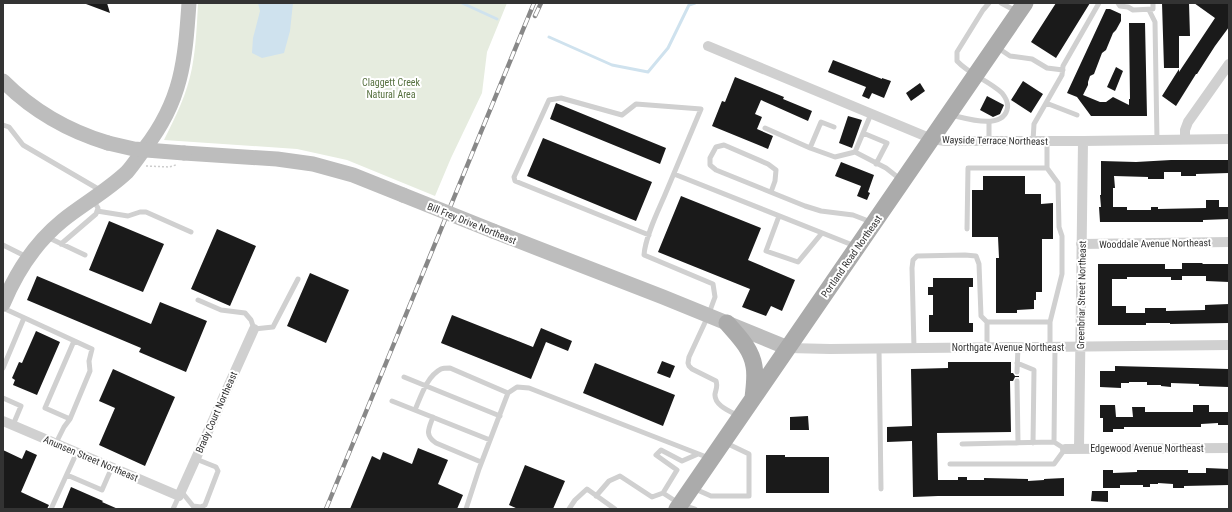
<svg xmlns="http://www.w3.org/2000/svg" width="1232" height="512" font-family="'Roboto Condensed',sans-serif">
	<style>
		.green { fill: #e6ecdf }
		.water { fill: #cfe2ee }
		.lines { fill: none; stroke-linecap: round; stroke-linejoin: round }
		.stream { stroke: #cfe2ee; stroke-width: 3 }
		.building { fill: #1a1a1a }
		.path { stroke: #cdcdcd; stroke-width: 1.5; stroke-dasharray: 2 2; stroke-linecap: butt }
		.lane { stroke: #d0d0d0; stroke-width: 5 }
		.street { stroke: #d0d0d0; stroke-width: 10 }
		.secondary { stroke: #bdbdbd; stroke-width: 15 }
		.primary { stroke: #ababab; stroke-width: 17 }
		.rail-casing { stroke: #888; stroke-width: 4.5 }
		.rail { stroke: #fff; stroke-width: 3; stroke-dasharray: 9; stroke-linecap: butt }
		.secondary-bridge { stroke: #bdbdbd; stroke-width: 15 }
		.labels { text-anchor: middle; stroke-width: 4; stroke-linejoin: round; paint-order: stroke }
		.park-label { font-size: 10px; fill: #56703f; stroke: #fff }
		.street-label { font-size: 10px; fill: #333; stroke: #fff }
	</style>
	<rect width="100%" height="100%" fill="#fff"/>
	<path class="green" d="M198 3H507L487 52 482 93 451 158 435 196 347 160 297 149 164 140C176 116 187 94 192 68 196 47 197 24 198 3Z"/>
	<path class="water" d="M258 3H293L290 31 284 53 262 58 252 53 253 38 260 11Z"/>
	<g class="lines">
		<path class="stream" d="M462 3 497 19
			M549 37 612 65 648 72 668 48 689 5 695 3"/>
	</g>
	<path class="building" d="M86 3H107L110 13 86 4Z
		M1056 3H1090L1056 58 1031 42Z
		M1162 3H1189L1190 36H1179V68H1164Z
		M1194 3H1229V27L1215 46 1197 74H1196L1176 106 1162 96 1179 69V72L1215 18Z
		M1106 9H1110L1121 14V21L1116 30 1113 33 1106 50 1102 53 1094 74 1090 76 1088 82V85L1083 95 1100 102H1106L1113 97 1129 105V99H1130L1129 23H1145L1147 116H1091L1077 97 1067 93Z
		M833 60 882 79V78L891 81 884 98 872 93 869 99 862 96 866 87 828 72Z
		M1116 67 1123 71 1115 91 1107 87Z
		M735 77 784 97 783 99 812 111 808 121 761 100 755 114 762 117 757 129 773 136 768 149 712 126 722 101 725 102Z
		M1023 81 1043 94 1031 113 1011 100Z
		M920 83 925 91 911 101 906 93Z
		M987 96 1004 105 1000 114 993 117 980 110Z
		M556 103 666 148 660 164 550 119Z
		M848 116 862 120 852 148 839 143Z
		M543 138 652 182 636 221 527 176Z
		M1171 160H1229V173L1196 174V176H1181V172H1164V179H1148V177L1114 176 1115 188H1113V207H1127V210H1151V207H1158V209L1206 208V200H1219V207H1229V219L1203 220V222H1100L1099 207H1101L1100 195H1101V161L1136 162Z
		M841 162 874 175 868 192 870 193 867 200 857 196 861 186 835 176Z
		M983 176H1025V194H1041V204L1053 203V239H1042V292H1036V300H1034V309L1017 310V313H996V258H999L998 237H972V190H983Z
		M681 196 761 228 748 260 795 280 782 311 771 306 766 316 742 307 750 289 658 252Z
		M109 221 164 244 143 292 89 270Z
		M217 229 256 246 230 306 191 289Z
		M1182 263H1202L1203 264H1229V282L1206 281V276H1182V280H1171V277H1127V279H1112V306H1126V313H1145V308H1166V311L1205 310V305L1229 304V323L1170 324V323H1146V325H1098V264H1165V269H1182Z
		M310 273 349 290 326 343 287 326Z
		M37 276 151 324 160 302 207 321 186 372 139 352 141 348 27 300Z
		M933 278H973V287H969V323H973V332H929V315H933V295H928V287H933Z
		M452 315 533 347 541 328 572 341 568 351 546 342 531 379 441 343Z
		M36 331 60 342 37 395 13 385 15 380 12 378 19 362 22 363Z
		M662 361 675 366 670 378 657 373Z
		M948 362H1011V373H1013L1015 376H1019V377H1015L1013 381H1010L1011 432 937 433 938 480H958V477H967V480H984V478L1028 479V481L1044 480V479L1064 478V496H938L913 497 912 441 887 442V427L912 426 911 369 948 368Z
		M595 363 675 395 663 426 583 393Z
		M1115 366 1229 369V383H1228V387L1199 386V384L1171 383V387L1161 386V385H1147V382H1129V383H1121V388L1100 387V371H1115Z
		M113 369 175 397 145 466 99 445 115 408 99 401Z
		M1100 405H1115L1116 417H1133L1132 407H1145V412H1193V405H1209V412H1229V425H1218V423L1201 424V427H1124V429H1113V432H1103V418H1100Z
		M808 416 809 430H790V417Z
		M418 448 448 460 438 484 463 495 457 509H350L372 456 380 460 383 452 412 464Z
		M3 450 22 459 26 450 37 455 21 492 49 505 47 509H3Z
		M766 455H785V457H829V493H766Z
		M525 465 565 481 553 509H518L509 505Z
		M1206 468 1229 469V485L1184 486V488H1173V484L1158 483V484H1150V487H1143V485H1120V488H1103V470H1113V473L1137 472V470H1188V473H1206Z
		M71 487 103 501 102 502 118 509H62Z
		M1092 491H1108V502L1091 501Z"/>
	<g class="lines">
		<path class="path" d="M146 166 169 167 176 165"/>
		<path class="lane" d="M1001 3 1016 11
			M1118 3 1120 6 1128 7 1133 10 1153 9V3
			M1149 10 1155 22 1157 140
			M998 48 1010 56 1032 59 1047 68 1063 70
			M1046 103 1077 115
			M951 115C965 118 1001 130 1007 110 1009 104 1006 98 1002 93 988 80 970 75 957 61V52L983 10 989 3
			M989 122V141
			M3 125 9 127 23 145 100 190
			M765 128 810 148 835 157 855 152 886 168 900 179
			M863 133 871 114
			M1033 141 1034 124 1062 75 1063 66 1099 3
			M810 148 821 122 834 127
			M855 152 863 133 887 143 876 164
			M1047 168 1058 183 1059 227 1062 236V274L1050 322V347
			M674 174 855 246
			M771 192 775 181 776 170 768 164 724 145 716 147 710 158V165L716 170 805 206 821 211 853 215 871 222
			M97 211 128 216 140 212H146L191 232
			M779 216 766 251 798 262 822 233
			M967 229 968 168H1047V141
			M649 235 515 181 514 177 549 100 561 98 622 115 636 104 701 109C689 138 676 168 664 197 657 213 645 238 644 255L713 284 715 297 708 316 689 357 688 363 689 366 692 369 716 381C718 386 716 389 715 394 714 405 729 411 737 415
			M47 237 85 255
			M61 244 96 214 98 208 93 200
			M3 245 27 257
			M198 300 221 310 245 313 251 320 254 329 273 327 298 279
			M3 308 92 349 89 361 90 371 70 419 64 427 56 443
			M914 348 912 268 913 260 917 256 965 255 976 256 979 264 981 316 987 322
			M987 348V322H1050
			M879 349 881 489
			M1017 363 1034 370 1033 443
			M3 368 24 318
			M1017 372 1018 347
			M404 377 500 416
			M1017 381 1018 443
			M3 398 21 406 13 425
			M392 401 490 440
			M415 410C421 396 427 376 441 369 443 368 447 368 450 368L508 393
			M433 417C429 428 424 435 436 443L481 462
			M70 419 45 408 74 341
			M1054 442 1055 347
			M950 464H1054L1065 449 1054 442 962 444
			M67 475 102 490 112 467
			M695 489 711 496H749V454L726 443
			M181 491 193 506 201 507 205 505 218 471 216 467 196 459
			M663 493 677 470 656 455 661 450 682 461 698 454
			M596 496 609 481 620 476 652 497 663 493 680 504 695 509
			M51 509 77 452
			M173 509 179 496
			M466 509 479 469 508 393 517 387 529 388 709 458
			M569 509 575 500 587 489 615 509"/>
		<path class="street" d="M708 46 932 139 945 141H1083L1229 139
			M1185 139V130L1188 122 1229 64
			M1081 244 1229 242
			M788 348 830 349 1229 345
			M3 421 179 496 254 329
			M1065 449 1229 448
			M1079 449 1083 141"/>
		<path class="secondary" d="M3 81C33 111 68 131 108 143
			M184 153 277 159 313 164 353 175 403 195
			M493 231 663 297 788 348
			M3 304C16 273 35 243 62 221 83 204 107 191 127 172 134 164 139 156 145 148 182 100 185 61 189 3"/>
		<path class="primary" d="M727 323C738 336 751 348 754 366 756 376 754 388 753 398
			M677 509 1025 3"/>
		<g class="rail-casing">
			<path id="rail" d="M535 16 541 3
				M326 509 534 3"/>
		</g>
		<use href="#rail" class="rail"/>
		<path class="secondary-bridge" d="M108 143 134 149 184 153
			M403 195 493 231"/>
	</g>
	<g class="labels">
		<g class="park-label">
			<text x="391" y="86">Claggett Creek<tspan x="391" dy="12">Natural Area</tspan></text>
		</g>
		<g class="street-label">
			<text transform="translate(995 140) rotate(1)" y="4">Wayside Terrace Northeast</text>
			<text transform="translate(472 223) rotate(22)" y="4">Bill Frey Drive Northeast</text>
			<text transform="translate(1155 243) rotate(-1)" y="4">Wooddale Avenue Northeast</text>
			<text transform="translate(851 256) rotate(-55)" y="4">Portland Road Northeast</text>
			<text transform="translate(1081 295) rotate(-89)" y="4">Greenbriar Street Northeast</text>
			<text x="1008" y="351">Northgate Avenue Northeast</text>
			<text transform="translate(216 412) rotate(-66)" y="4">Brady Court Northeast</text>
			<text x="1147" y="452">Edgewood Avenue Northeast</text>
			<text transform="translate(91 458) rotate(23)" y="4">Anunsen Street Northeast</text>
		</g>
	</g>
	<rect width="1232" height="512" fill="none" stroke="#333333" stroke-width="8"/>
</svg>
